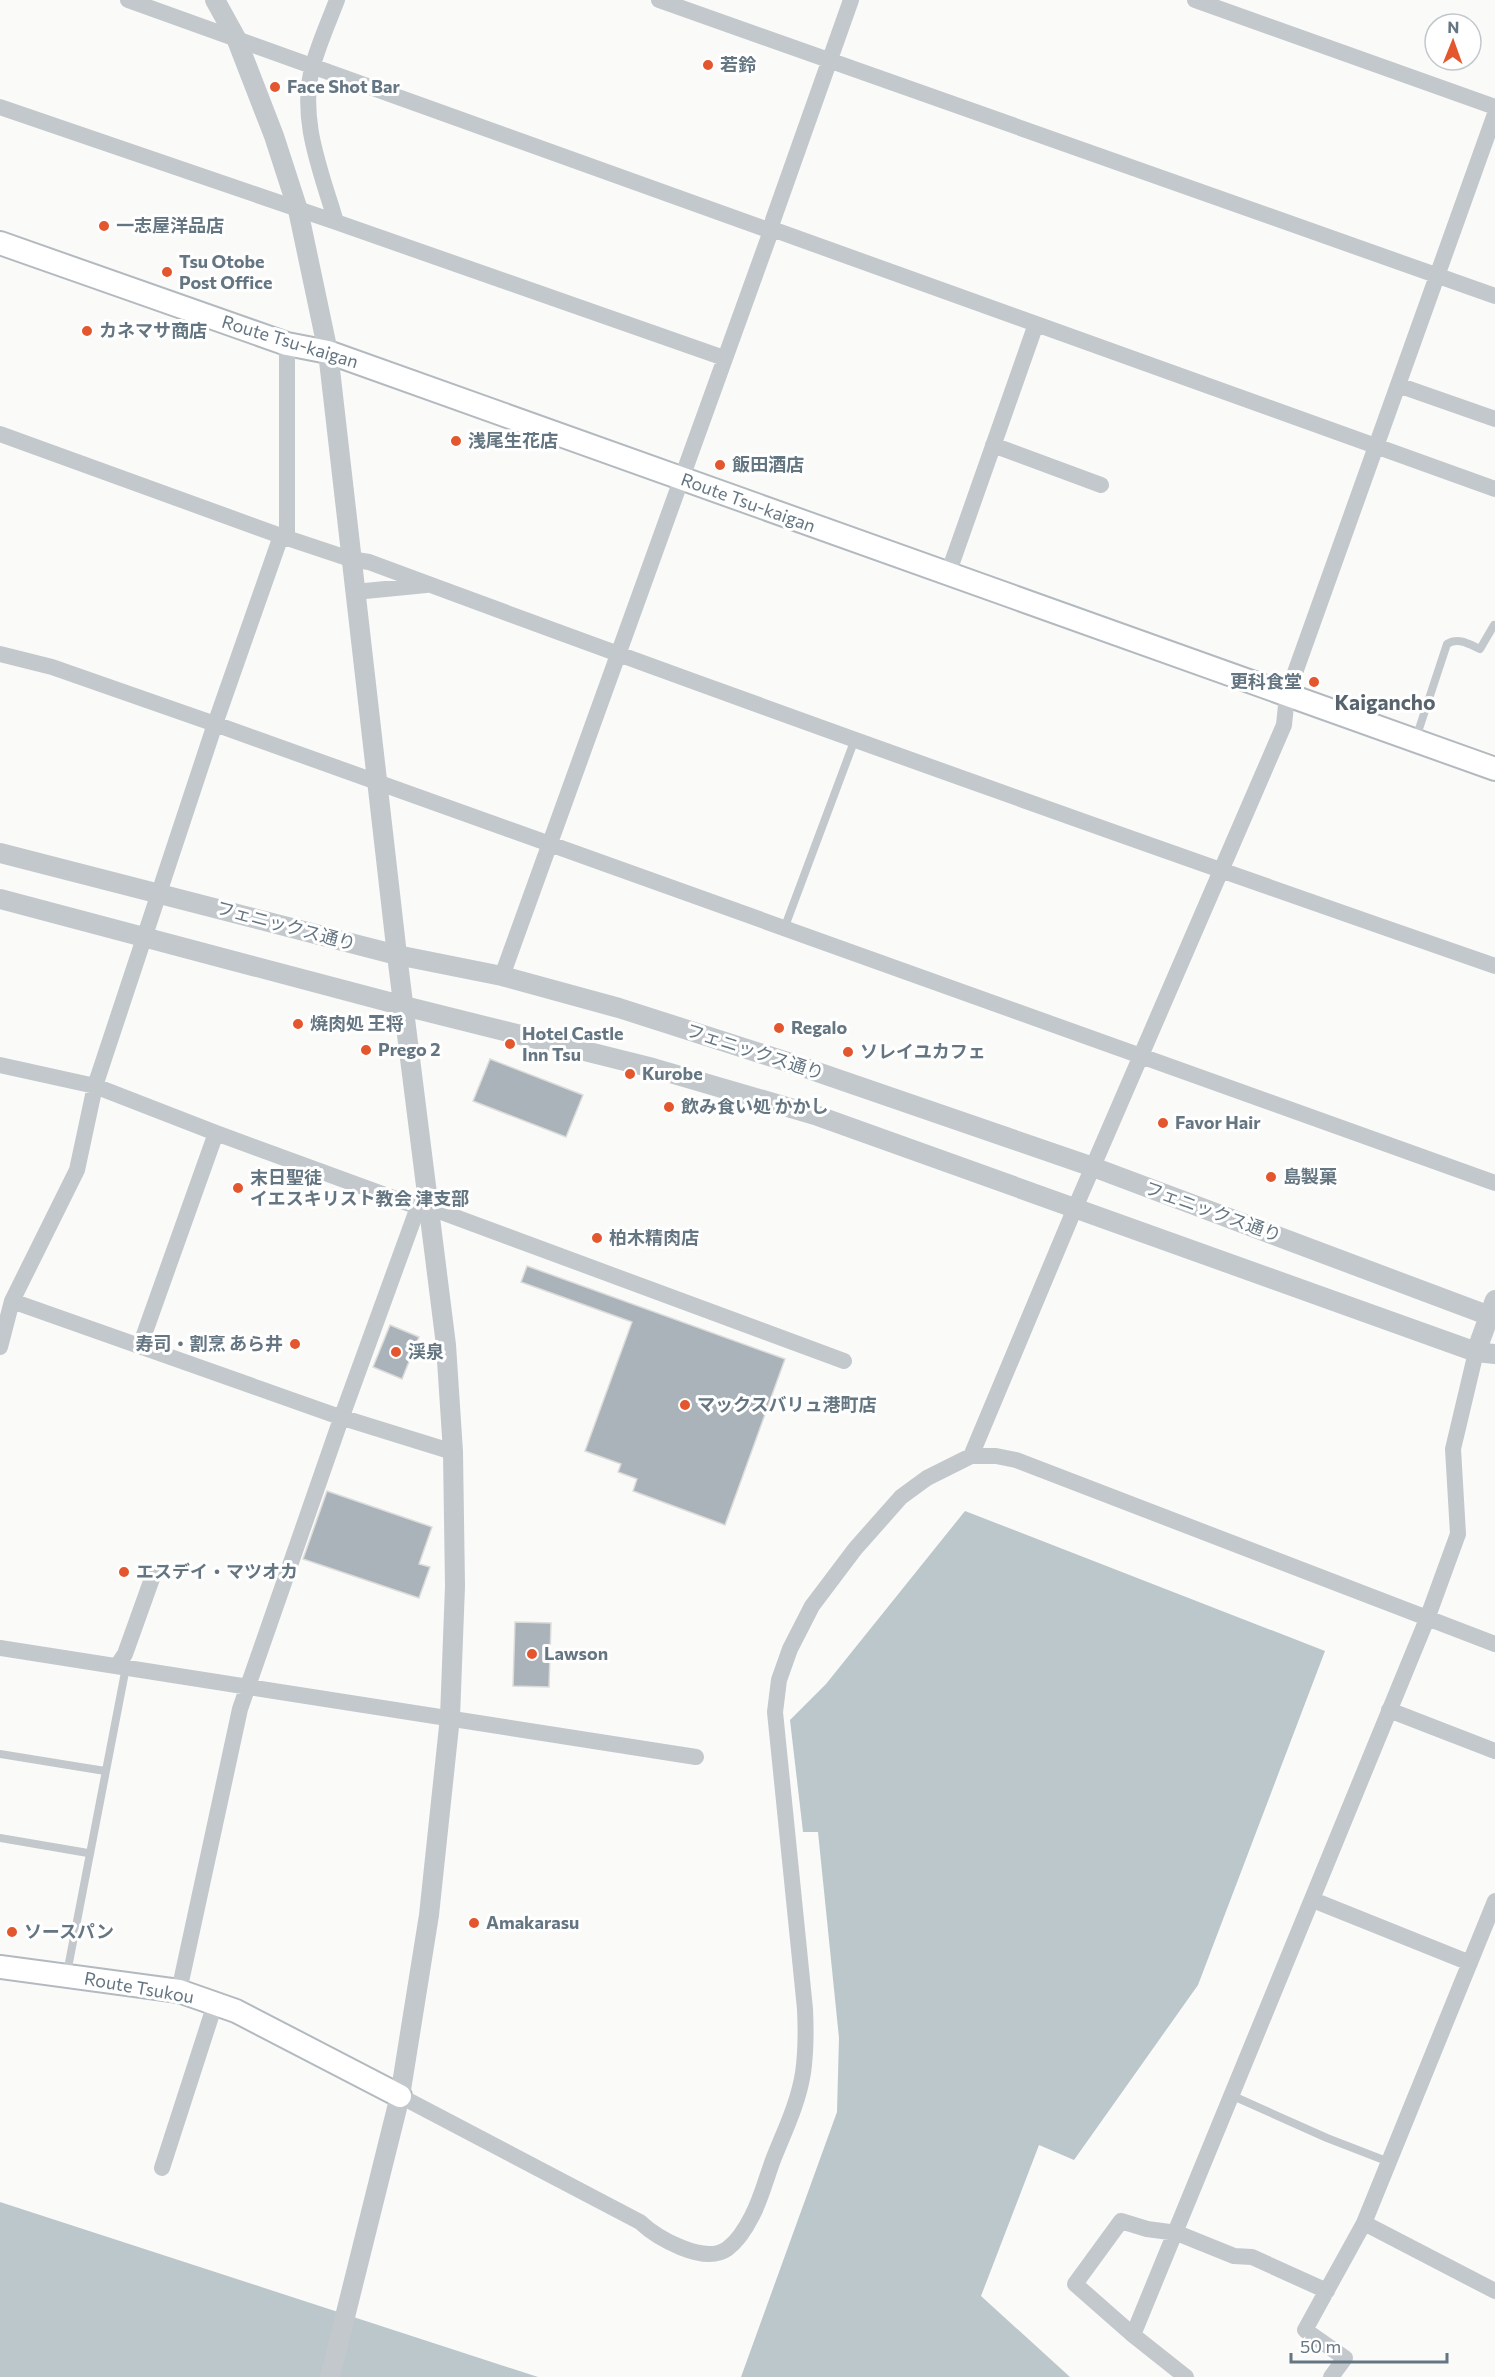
<svg xmlns="http://www.w3.org/2000/svg" width="1495" height="2377" font-family="Commissioner,'Noto Sans JP',sans-serif">
	<style>
		.water { fill: #bbc7cb }
		.building { fill: #aab3b9; stroke: #dcdcda; stroke-width: 1.5 }
		.lines { fill: none; stroke-linecap: round; stroke-linejoin: round }
		.secondary-casing { stroke: #b3babf; stroke-width: 26 }
		.service { stroke: #c3c8cc; stroke-width: 8 }
		.minor { stroke: #c3c8cc; stroke-width: 16 }
		.tertiary { stroke: #c3c8cc; stroke-width: 20 }
		.secondary { stroke: #fff; stroke-width: 22 }
		.poi-dot { fill: #e4572e; stroke: #fff; stroke-width: 2 }
		.labels { text-anchor: middle; stroke-width: 6; stroke-linejoin: round; paint-order: stroke }
		.poi-label { font-size: 18px; font-weight: bold; fill: #657683; stroke: #fff; text-anchor: start }
		.street-label { font-size: 18px; fill: #657683; stroke: #fff }
		.quarter-label { font-size: 21px; font-weight: bold; fill: #57646e; stroke: #fff }
	</style>
	<rect width="100%" height="100%" fill="#fafaf8"/>
	<path class="water" d="M965 1511 1325 1651 1198 1985 1074 2160 1039 2145 981 2296 1070 2377H741L837 2112 839 2038 818 1832H803L790 1720 826 1684Z
		M0 2202 538 2377H0Z"/>
	<path class="building" d="M490 1059 583 1095 566 1137 473 1101Z
		M527 1266 785 1359 725 1525 633 1491 637 1479 618 1472 621 1464 585 1451 632 1322 521 1282Z
		M390 1325 419 1337 402 1379 373 1367Z
		M327 1491 432 1527 419 1564 430 1567 419 1598 303 1559Z
		M515 1622 551 1623 549 1687 513 1686Z"/>
	<g class="lines">
		<g class="secondary-casing">
			<path id="secondary" d="M0 243 287 344 328 352 1495 769
				M0 1967 179 1991 236 2011 400 2096"/>
		</g>
		<path class="service" d="M1416 738 1447 644C1459 637 1469 644 1480 649L1494 625
			M784 929 855 739
			M0 1754 105 1771
			M0 1838 88 1853
			M67 1973 126 1667
			M1233 2096 1327 2138 1389 2162"/>
		<path class="minor" d="M128 0 771 231
			M659 0 1495 296
			M1195 0 1495 107
			M0 107 336 222 724 358
			M336 222C321 171 298 118 313 65 319 43 329 21 337 0
			M772 229 1495 489
			M287 344V538
			M1398 385 1495 419
			M0 434 281 536 350 559 369 562C743 701 1118 835 1495 966
			M993 445 1101 485
			M948 574 1036 324
			M355 592 426 585
			M0 654 52 667 215 724 1495 1183
			M502 976 771 231 773 220 851 0
			M0 1065 95 1086 216 1133 418 1207H428L844 1361
			M12 1301 337 1416 453 1452
			M140 1346 216 1133
			M0 1347 12 1301 77 1170 95 1086 215 724 281 536
			M971 1456 1075 1208 1284 725 1287 695 1495 114
			M0 1648 696 1757
			M117 1666 125 1654 154 1573
			M1389 1710 1495 1751
			M1313 1900 1470 1963
			M179 1991 240 1709 342 1416 418 1207
			M400 2096 640 2222C657 2238 704 2265 727 2249 738 2241 746 2228 752 2216 761 2199 766 2179 773 2160 784 2132 798 2104 803 2073 806 2052 806 2030 805 2009L775 1712 779 1680 790 1649 812 1606 855 1549 901 1497 927 1478 971 1456H996L1016 1460 1495 1644
			M162 2168 215 2004
			M1364 2223 1495 2291
			M1133 2335 1427 1619 1458 1534 1453 1449 1476 1352
			M1186 2377 1133 2335 1075 2284 1121 2221 1147 2229 1177 2233 1234 2256 1252 2257 1327 2291
			M1331 2377 1345 2358 1305 2330 1364 2223 1495 1901"/>
		<path class="tertiary" d="M215 0 236 38 274 136 298 210 328 352 397 955 446 1345 453 1452 455 1586 450 1717 429 1915 400 2096 330 2377
			M0 853 397 955 502 976 619 1008 794 1064 1093 1167 1495 1318
			M0 899 404 1006 653 1068 818 1116 1476 1352 1495 1354
			M1476 1352 1495 1300"/>
		<use href="#secondary" class="secondary"/>
	</g>
	<g class="poi-dot">
		<circle cx="708" cy="65" r="6"/>
		<circle cx="275" cy="87" r="6"/>
		<circle cx="104" cy="226" r="6"/>
		<circle cx="167" cy="272" r="6"/>
		<circle cx="87" cy="331" r="6"/>
		<circle cx="456" cy="441" r="6"/>
		<circle cx="720" cy="465" r="6"/>
		<circle cx="1314" cy="682" r="6"/>
		<circle cx="298" cy="1024" r="6"/>
		<circle cx="779" cy="1028" r="6"/>
		<circle cx="510" cy="1044" r="6"/>
		<circle cx="366" cy="1050" r="6"/>
		<circle cx="848" cy="1052" r="6"/>
		<circle cx="630" cy="1074" r="6"/>
		<circle cx="669" cy="1107" r="6"/>
		<circle cx="1163" cy="1123" r="6"/>
		<circle cx="1271" cy="1177" r="6"/>
		<circle cx="238" cy="1188" r="6"/>
		<circle cx="597" cy="1238" r="6"/>
		<circle cx="295" cy="1344" r="6"/>
		<circle cx="396" cy="1352" r="6"/>
		<circle cx="685" cy="1405" r="6"/>
		<circle cx="124" cy="1572" r="6"/>
		<circle cx="532" cy="1654" r="6"/>
		<circle cx="474" cy="1923" r="6"/>
		<circle cx="12" cy="1932" r="6"/>
	</g>
	<g class="labels">
		<g class="poi-label">
			<text x="720" y="71">若鈴</text>
			<text x="287" y="93">Face Shot Bar</text>
			<text x="116" y="232">一志屋洋品店</text>
			<text x="179" y="268">Tsu Otobe<tspan x="179" dy="21">Post Office</tspan></text>
			<text x="99" y="337">カネマサ商店</text>
			<text x="468" y="447">浅尾生花店</text>
			<text x="732" y="471">飯田酒店</text>
			<text x="1302" y="688" text-anchor="end">更科食堂</text>
			<text x="310" y="1030">焼肉処 王将</text>
			<text x="791" y="1034">Regalo</text>
			<text x="522" y="1040">Hotel Castle<tspan x="522" dy="21">Inn Tsu</tspan></text>
			<text x="378" y="1056">Prego 2</text>
			<text x="860" y="1058">ソレイユカフェ</text>
			<text x="642" y="1080">Kurobe</text>
			<text x="681" y="1113">飲み食い処 かかし</text>
			<text x="1175" y="1129">Favor Hair</text>
			<text x="1283" y="1183">島製菓</text>
			<text x="250" y="1184">末日聖徒<tspan x="250" dy="21">イエスキリスト教会 津支部</tspan></text>
			<text x="609" y="1244">柏木精肉店</text>
			<text x="283" y="1350" text-anchor="end">寿司・割烹 あら井</text>
			<text x="408" y="1358">渓泉</text>
			<text x="697" y="1411">マックスバリュ港町店</text>
			<text x="136" y="1578">エスデイ・マツオカ</text>
			<text x="544" y="1660">Lawson</text>
			<text x="486" y="1929">Amakarasu</text>
			<text x="24" y="1938">ソースパン</text>
		</g>
		<g class="street-label">
			<text transform="translate(290 342) rotate(17)" y="6">Route Tsu-kaigan</text>
			<text transform="translate(748 503) rotate(20)" y="6">Route Tsu-kaigan</text>
			<text transform="translate(286 926) rotate(15)" y="6">フェニックス通り</text>
			<text transform="translate(755 1052) rotate(18)" y="6">フェニックス通り</text>
			<text transform="translate(1213 1212) rotate(20)" y="6">フェニックス通り</text>
			<text transform="translate(139 1988) rotate(10)" y="6">Route Tsukou</text>
		</g>
		<g class="quarter-label">
			<text x="1385" y="710">Kaigancho</text>
		</g>
	</g>
	<g transform="translate(1453 42) rotate(1)"><circle r="28" fill="#ffffff" stroke="#c1c8cd" stroke-width="1.5"/>
	<path d="M0-4.5L10 22L0 15L-10 22Z" fill="#e4572e"/>
	<text y="-9" font-size="16" font-weight="bold" text-anchor="middle" fill="#657683">N</text>
	</g>
	<path d="M1291 2353v9h156v-9" fill="none" stroke="#657683" stroke-width="3"/>
	<text x="1300" y="2353" font-size="18" fill="#657683" stroke="#ffffff" stroke-width="4.5" paint-order="stroke">50 m</text>
</svg>
